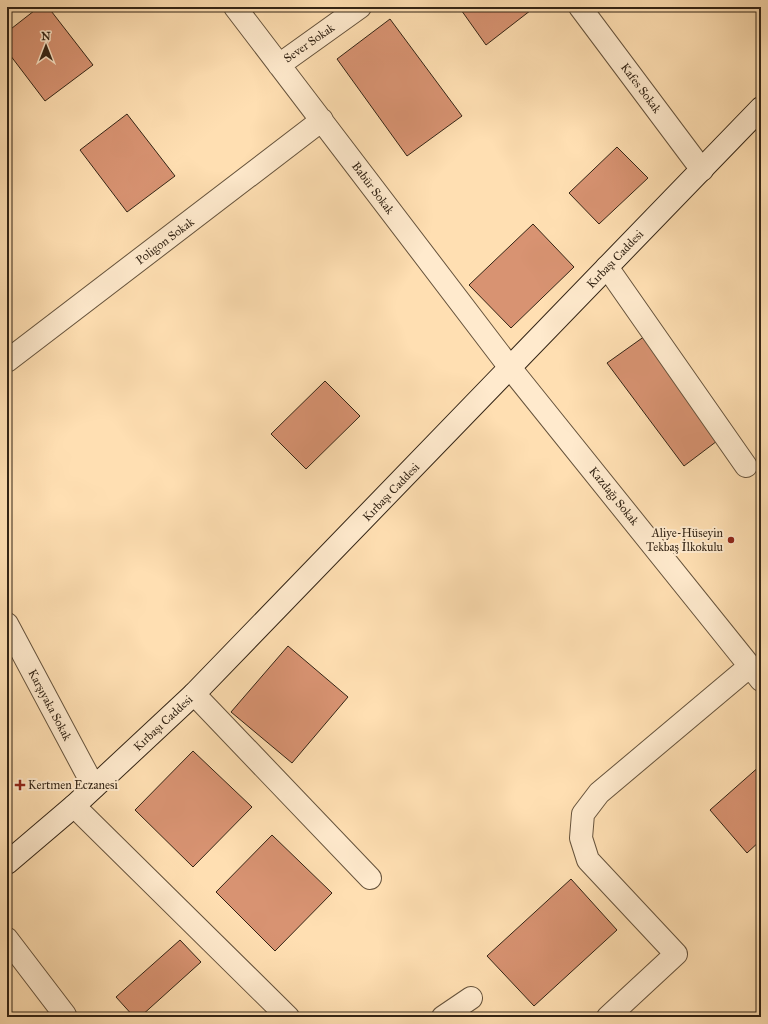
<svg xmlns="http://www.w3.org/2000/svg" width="768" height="1024" font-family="'IM FELL Great Primer',serif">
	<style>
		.building { fill: #d89372; stroke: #332415 }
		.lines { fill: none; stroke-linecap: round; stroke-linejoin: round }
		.street-casing { stroke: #66533c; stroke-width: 24 }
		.secondary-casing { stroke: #332415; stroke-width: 24 }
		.street { stroke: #ffeacd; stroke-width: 22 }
		.secondary { stroke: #ffeacd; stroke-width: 22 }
		.poi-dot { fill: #8f2418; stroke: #ffeacd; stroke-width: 1.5 }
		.labels { text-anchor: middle; stroke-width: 4; stroke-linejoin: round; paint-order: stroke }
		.street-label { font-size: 12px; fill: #332415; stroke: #ffeacd }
		.poi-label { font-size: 12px; fill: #332415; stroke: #ffeacd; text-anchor: end }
	</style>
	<rect width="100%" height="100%" fill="#ffdfb2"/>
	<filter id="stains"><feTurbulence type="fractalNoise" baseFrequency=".005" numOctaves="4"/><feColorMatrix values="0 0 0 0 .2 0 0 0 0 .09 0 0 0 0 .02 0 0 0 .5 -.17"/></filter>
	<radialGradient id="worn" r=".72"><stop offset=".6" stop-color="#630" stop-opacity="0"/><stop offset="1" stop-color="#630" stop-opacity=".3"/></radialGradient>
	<path class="building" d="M39 7H48L93 65 45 101 7 51V32Z
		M459 7H535L486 45Z
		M390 19 462 116 407 156 337 59Z
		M127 114 175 176 127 212 80 150Z
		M617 147 648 178 599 224 569 193Z
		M533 224 574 267 511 328 469 285Z
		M645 336 721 438 684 466 607 363Z
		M325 381 360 416 306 469 271 434Z
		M288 646 348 697 292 763 231 712Z
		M193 751 252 807 193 867 135 810Z
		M761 765V840L747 853 710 810Z
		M272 835 332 893 275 951 216 892Z
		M571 879 617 930 534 1006 487 956Z
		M180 940 201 962 140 1017H134L116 997Z"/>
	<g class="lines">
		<g class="street-casing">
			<path id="street" d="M235 7 511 369 761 680
				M580 7 702 170
				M279 65 360 7
				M607 267 746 466
				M7 361 322 120
				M7 624 94 787
				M194 694 370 878
				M74 806 288 1017
				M7 939 65 1015
				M443 1017 471 998
				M608 1017 676 954 588 860 581 838 583 814 599 793 750 666"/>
		</g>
		<g class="secondary-casing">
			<path id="secondary" d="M7 863 74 806 194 694 761 108"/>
		</g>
		<use href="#street" class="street"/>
		<use href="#secondary" class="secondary"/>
	</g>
	<g class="poi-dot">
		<circle cx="731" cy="540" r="4"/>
		<path d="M18 779h4v4h4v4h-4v4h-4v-4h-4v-4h4z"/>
	</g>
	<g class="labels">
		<g class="street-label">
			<text transform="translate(309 43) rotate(-35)" y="4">Sever Sokak</text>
			<text transform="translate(641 88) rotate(53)" y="4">Kafes Sokak</text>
			<text transform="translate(373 188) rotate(53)" y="4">Babür Sokak</text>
			<text transform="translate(165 241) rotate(-37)" y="4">Poligon Sokak</text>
			<text transform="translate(615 259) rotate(-46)" y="4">Kırbaşı Caddesi</text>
			<text transform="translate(391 492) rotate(-46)" y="4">Kırbaşı Caddesi</text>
			<text transform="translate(614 496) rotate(51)" y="4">Kazdağı Sokak</text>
			<text transform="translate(50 705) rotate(62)" y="4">Karşıyaka Sokak</text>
			<text transform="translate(163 723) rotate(-43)" y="4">Kırbaşı Caddesi</text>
		</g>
		<g class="poi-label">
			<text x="723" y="537">Aliye-Hüseyin<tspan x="723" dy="14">Tekbaş İlkokulu</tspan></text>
			<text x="28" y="789" text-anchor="start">Kertmen Eczanesi</text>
		</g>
	</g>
	<rect width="768" height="1024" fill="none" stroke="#ffdfb2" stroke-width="24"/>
	<rect x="8" y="8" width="752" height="1008" fill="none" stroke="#332415" stroke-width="2"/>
	<rect x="12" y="12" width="744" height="1000" fill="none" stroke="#332415"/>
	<g transform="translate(46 46)" stroke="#ffeacd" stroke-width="3" paint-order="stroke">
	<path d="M0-3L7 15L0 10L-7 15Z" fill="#332415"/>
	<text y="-6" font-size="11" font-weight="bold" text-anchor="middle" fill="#332415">N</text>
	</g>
	<rect width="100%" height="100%" filter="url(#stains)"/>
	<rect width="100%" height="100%" fill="url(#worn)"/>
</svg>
